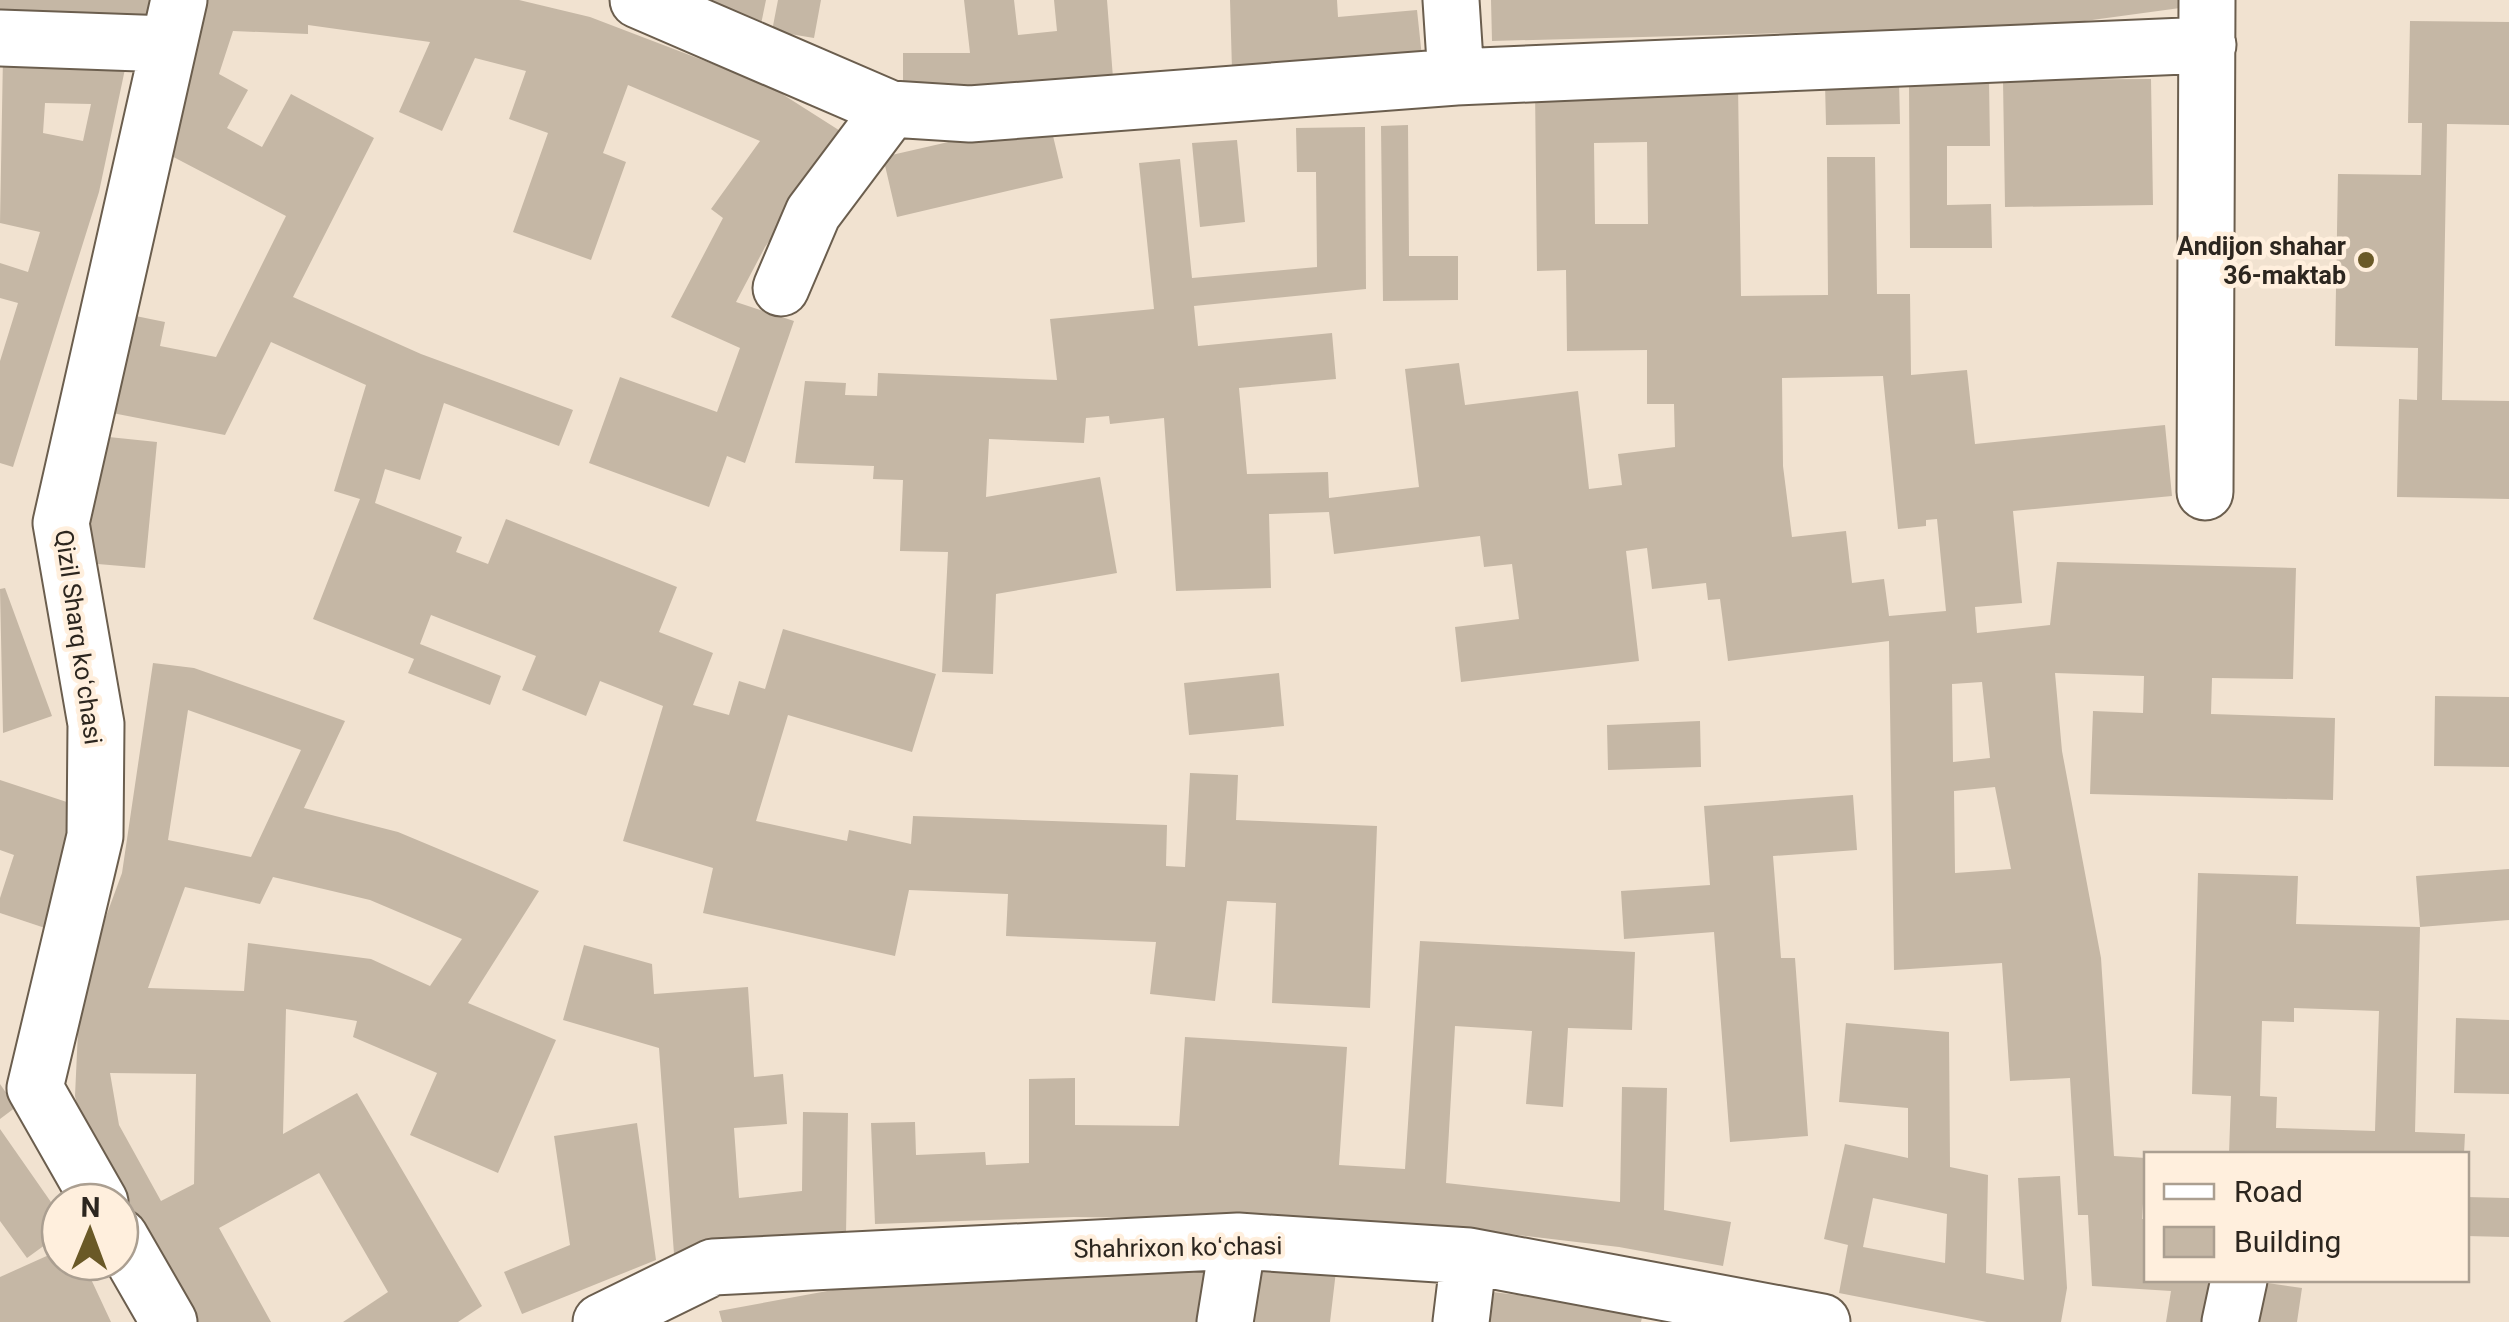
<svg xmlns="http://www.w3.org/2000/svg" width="2509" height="1322" font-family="Roboto,sans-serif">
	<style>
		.building { fill: #c5b7a5; fill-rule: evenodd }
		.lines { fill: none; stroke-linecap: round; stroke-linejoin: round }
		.minor-casing { stroke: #6b5e4e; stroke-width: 59 }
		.minor { stroke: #fff; stroke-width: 55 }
		.poi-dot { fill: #6a5927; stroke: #ffefdd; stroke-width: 4 }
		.labels { text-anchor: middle; stroke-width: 9; stroke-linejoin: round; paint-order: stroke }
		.poi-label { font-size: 25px; font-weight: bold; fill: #2c261f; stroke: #ffefdd; text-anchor: end }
		.street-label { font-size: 25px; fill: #2c261f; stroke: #ffefdd }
	</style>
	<rect width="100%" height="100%" fill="#f1e2d0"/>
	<path class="building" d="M0 0H156L152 18 0 13Z
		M208 0H519L590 17 768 85 845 134 765 247 736 302 794 321 745 463 727 456 709 507 589 463 620 377 717 412 740 348 671 317 723 218 711 209 760 141 628 85 603 153 626 162 591 260 513 232 548 133 509 119 526 71 475 58 442 131 399 112 430 42 308 25V34L233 31 219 74 248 90 227 128 262 147 291 94 374 138 293 297 421 354 573 410 559 446 444 403 420 480 385 469 375 503 462 537 456 552 488 564 506 519 677 587 659 632 713 653 693 705 729 715 739 681 765 689 783 629 936 674 912 752 788 715 756 821 847 841 849 830 911 844 913 816 1167 825 1166 866 1185 867 1190 773 1238 775 1236 820 1377 826 1370 1008 1272 1003 1276 903 1227 901 1215 1001 1150 994 1156 942 1006 936 1008 894 909 890 895 956 703 913 713 868 623 841 663 706 600 681 586 716 522 690 536 656 431 615 420 644 501 676 490 705 408 673 414 659 313 619 360 499 334 491 366 385 271 342 225 435 97 410 116 312 165 322 160 346 216 357 286 216 162 151Z
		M682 0H766L760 29Z
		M778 0H821L814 38 772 31Z
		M964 0H1014L1018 35 1057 31 1054 0H1107L1113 78 903 92V53H970Z
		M1230 0H1337L1338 17 1417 10 1422 57 1232 70Z
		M1491 0H2179L2180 8 2048 26 1492 41Z
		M2410 21 2509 22V125L2447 124 2442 400 2509 401V499L2397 497 2399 399 2417 400 2418 348 2335 346 2338 174 2421 175 2422 123H2408Z
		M3 56 125 69 99 192 13 467 0 463V361L18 303 0 298V263L28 272 40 232 0 223ZM45 103 91 104 83 141 43 133Z
		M2151 79 2153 205 2005 207 2003 80Z
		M1989 80 1990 146H1947V205L1991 204 1992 248H1910L1909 82Z
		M1899 81 1900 124 1826 125 1825 83Z
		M1738 84 1741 296 1828 295 1827 157H1875L1877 294H1910L1911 375 1967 370 1975 444 2165 425 2172 496 2013 511 2022 603 1975 607 1977 633 2050 625 2057 562 2296 568 2293 679 2212 678 2211 714 2335 718 2333 800 2090 794 2093 711 2143 713 2144 676 2055 673 2062 751 2101 958 2114 1156 2146 1158 2142 1219H2146V1280H2218L2211 1322H2166L2171 1291 2092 1286 2088 1215H2078L2070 1078 2010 1081 2002 963 1894 970 1889 641 1728 661 1720 599 1708 600 1706 583 1652 589 1647 548 1626 551 1639 661 1461 682 1455 627 1519 619 1512 564 1484 567 1480 536 1334 554 1329 512 1269 514 1271 588 1176 591 1164 418 1110 424 1109 416 1086 418 1084 443 989 439 986 497 1100 477 1117 573 996 594 993 674 942 672 948 552 900 551 903 480 873 479 874 466 795 463 805 381 846 383 845 395 877 396 878 373 1057 380 1050 319 1154 309 1139 163 1180 159 1192 278 1317 267 1316 172H1297L1296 128 1365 127 1366 289 1194 306 1198 346 1332 333 1336 379 1239 388 1247 474 1328 472 1329 498 1419 487 1405 369 1459 363 1465 405 1578 391 1589 489 1622 485 1618 454 1675 447 1674 404H1647V350L1567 351 1566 270 1537 271 1535 87ZM1647 142 1648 224H1595L1594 143ZM1883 376 1898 529 1926 526V520L1937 519 1946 611 1889 616 1884 579 1852 583 1846 531 1792 537 1783 466 1782 378ZM1982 682 1990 758 1953 762 1952 684ZM1995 787 2011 869 1955 873 1954 791Z
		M1049 119 1063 178 897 217 883 157Z
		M1408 125 1409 256H1458V300L1383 301 1381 126Z
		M1237 140 1245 222 1200 227 1192 143Z
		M99 436 157 442 145 568 86 563Z
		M5 588 52 716 3 733 0 589Z
		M153 663 194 668 345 721 304 808 398 832 539 891 468 1003 556 1040 498 1173 410 1135 437 1073 353 1037 357 1021 286 1009 283 1134 357 1093 482 1306 458 1322H343L388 1292 319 1173 219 1228 271 1322H193L86 1143 75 1096 80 987 122 873ZM188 710 301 750 251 857 168 840ZM273 877 370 900 462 939 430 986 371 959 248 943 244 991 148 988 185 887 260 904ZM110 1073 196 1074 194 1184 161 1201 119 1125Z
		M1279 673 1284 726 1189 735 1184 683Z
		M2435 696 2509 697V767L2434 766Z
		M1700 721 1701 767 1608 770 1607 725Z
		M0 780 85 808 45 928 0 913V898L14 855 0 850Z
		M1853 795 1857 850 1773 856 1781 958H1795L1808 1136 1730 1142 1714 932 1624 939 1621 891 1710 885 1704 806Z
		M2509 869V920L2420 927 2416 876Z
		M2198 873 2298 876 2296 924 2420 927 2415 1132 2465 1134 2464 1154H2229L2231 1096 2192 1094ZM2294 1008 2379 1011 2375 1131 2276 1128 2277 1097 2260 1096 2262 1021 2294 1022Z
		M1420 941 1635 952 1632 1030 1568 1028 1563 1107 1526 1104 1532 1031 1455 1026 1446 1183 1620 1202 1622 1087 1667 1088 1664 1210 1731 1222 1723 1266 1619 1247 1443 1226 1335 1220 1074 1217 875 1224 871 1123 915 1122 916 1155 985 1152 986 1165 1029 1163V1079L1075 1078V1125L1179 1126 1185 1037 1347 1047 1339 1165 1405 1169Z
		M584 945 652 964 654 994 748 987 754 1077 783 1074 787 1124 734 1128 739 1198 802 1191 803 1112 848 1113 846 1235 674 1254 659 1048 563 1020Z
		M2456 1018 2509 1020V1094L2454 1093Z
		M1846 1023 1949 1032 1950 1167 1988 1175 1986 1273 2024 1280 2018 1178 2060 1176 2067 1288 2061 1322H1987L1839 1293 1848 1245 1824 1239 1845 1144 1908 1158V1108L1839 1102ZM1873 1198 1947 1214 1945 1263 1863 1247Z
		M0 1084 16 1107 0 1119Z
		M637 1123 656 1260 522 1314 504 1272 570 1245 554 1136Z
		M0 1129 60 1215V1234L27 1258 0 1221Z
		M2466 1197 2509 1198V1237L2466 1236Z
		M60 1250V1262H83L111 1322H0V1277Z
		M1246 1261 1336 1271 1330 1322H1239Z
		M1207 1262 1210 1322H722L719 1311 849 1287Z
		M2247 1280 2302 1288 2297 1322H2241Z
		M1476 1290 1583 1303 1643 1313 1641 1322H1472Z"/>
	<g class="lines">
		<g class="minor-casing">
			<path id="minor" d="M638 0 891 109 970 114 1456 77 2208 45
				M1451 0 1456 77
				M0 38 168 44
				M781 288 813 213 891 109
				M2205 492 2207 0
				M100 1202 35 1088 95 836 96 724 61 523 179 0
				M120 1237 169 1322
				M601 1322 713 1267 1238 1241 1469 1256 1822 1322
				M1225 1322 1238 1241
				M1461 1322 1469 1256
				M2230 1322 2239 1280"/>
		</g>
		<use href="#minor" class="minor"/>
	</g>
	<circle class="poi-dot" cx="2366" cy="260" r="10"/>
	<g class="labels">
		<g class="poi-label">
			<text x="2346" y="255">Andijon shahar<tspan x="2346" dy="29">36-maktab</tspan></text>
		</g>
		<g class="street-label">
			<text transform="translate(79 637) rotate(82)" y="9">Qizil Sharq koʻchasi</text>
			<text transform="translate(1178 1247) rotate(-1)" y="9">Shahrixon koʻchasi</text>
		</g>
	</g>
	<rect x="2144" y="1152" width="325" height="130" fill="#ffefdd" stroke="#ab9f91" stroke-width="2.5"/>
	<rect x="2164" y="1184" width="50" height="15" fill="#ffffff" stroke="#ab9f91" stroke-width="2.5"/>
	<text x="2234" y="1202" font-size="30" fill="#2c261f">Road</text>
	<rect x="2164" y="1227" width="50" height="30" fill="#c5b7a5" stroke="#ab9f91" stroke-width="2.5"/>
	<text x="2234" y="1252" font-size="30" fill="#2c261f">Building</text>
	<g transform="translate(90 1232) rotate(1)"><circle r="48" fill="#ffefdd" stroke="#ab9f91" stroke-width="2.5"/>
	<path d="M0-8L18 38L0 25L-18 38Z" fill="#6a5927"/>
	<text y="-15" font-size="28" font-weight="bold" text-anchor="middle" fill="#2c261f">N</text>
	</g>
</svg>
